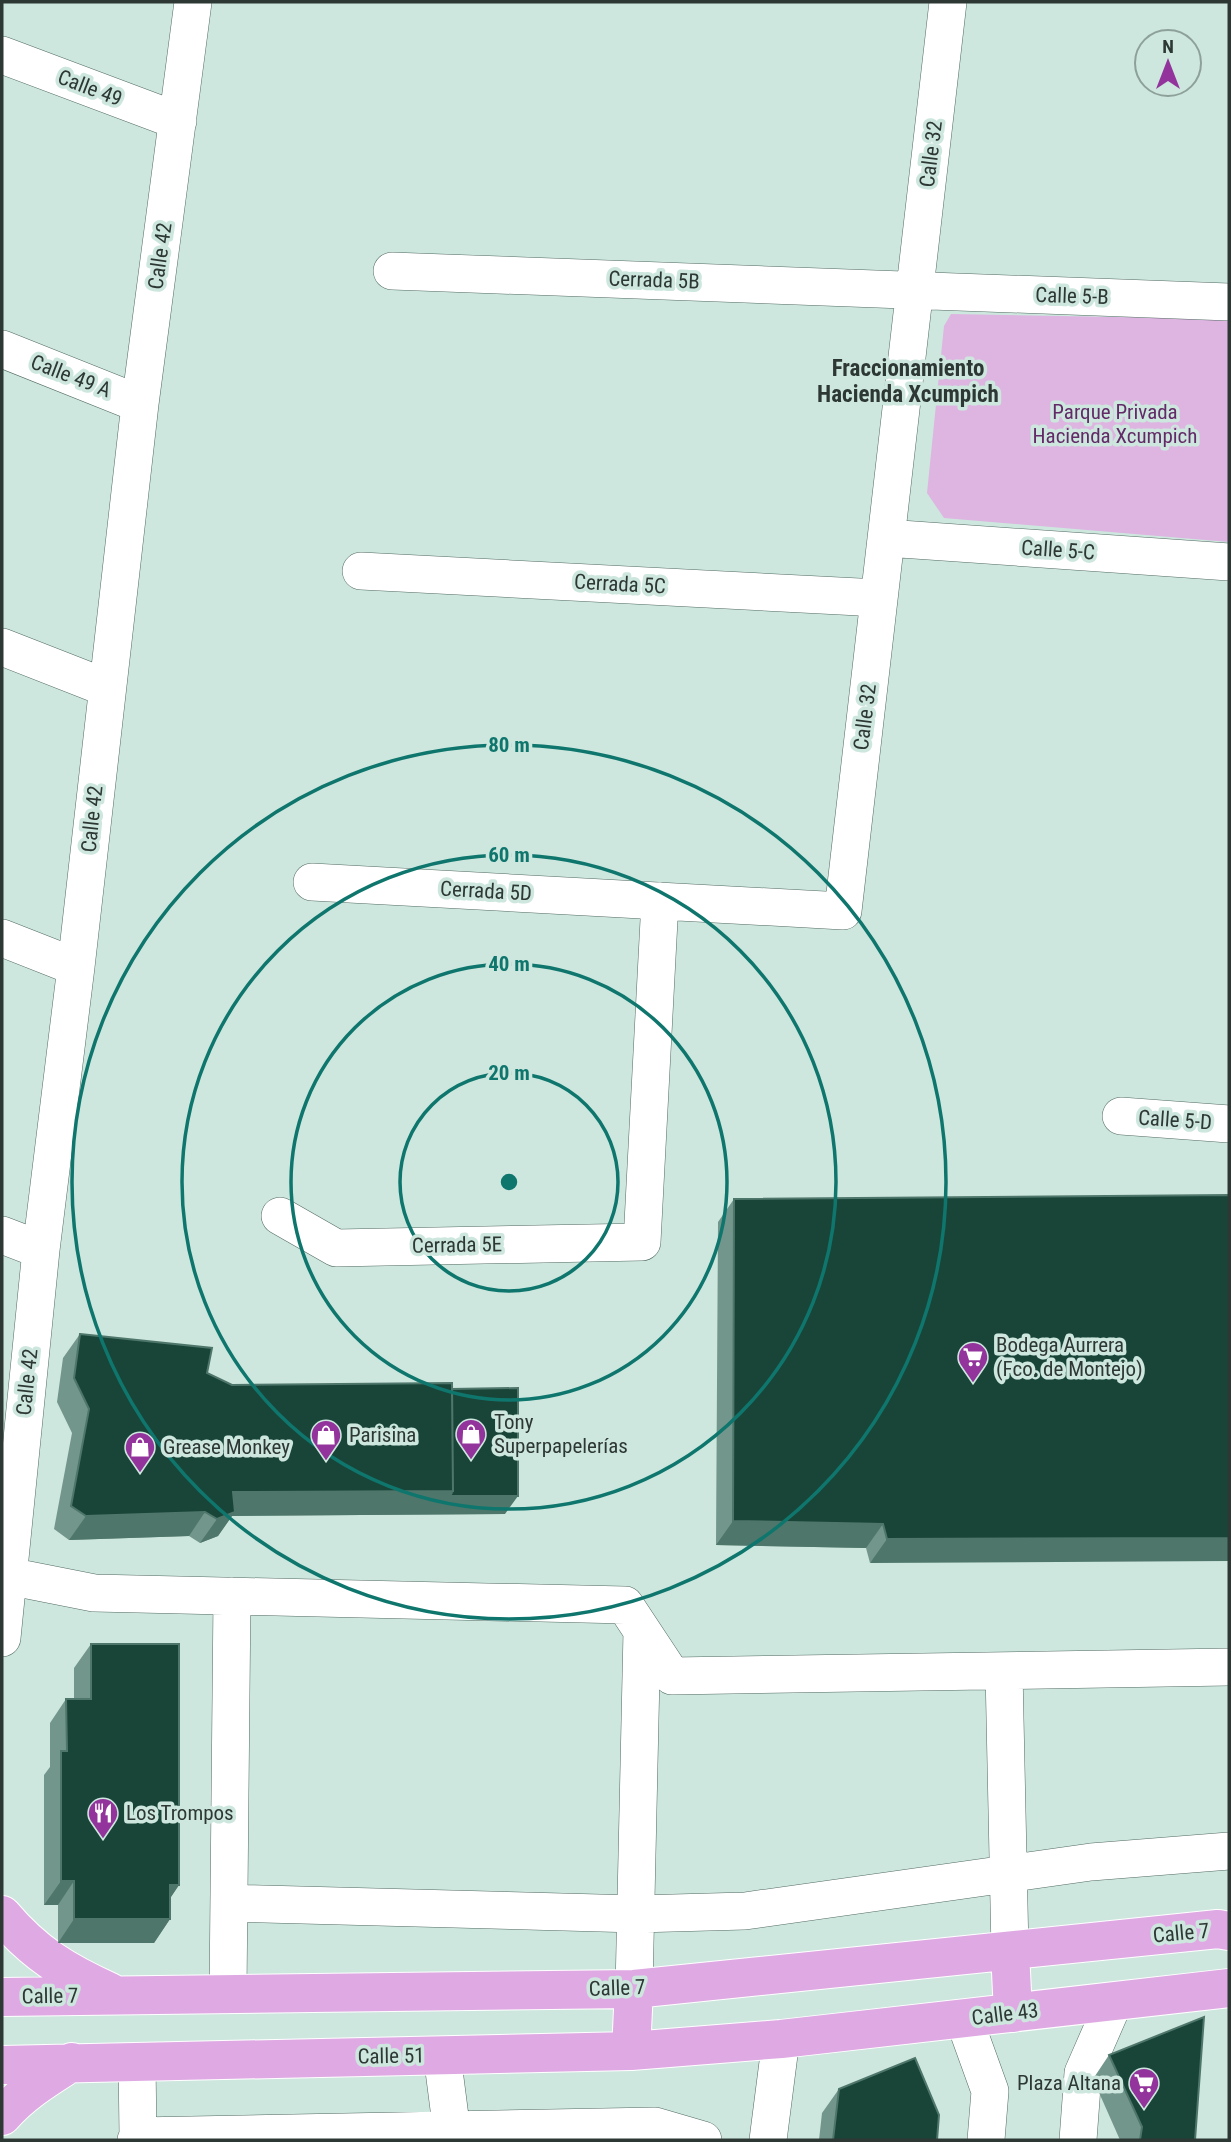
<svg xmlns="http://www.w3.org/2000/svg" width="1231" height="2142" font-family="'Roboto Condensed',sans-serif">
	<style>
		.green { fill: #deb4e1 }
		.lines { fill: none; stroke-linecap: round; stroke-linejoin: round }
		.minor-casing { stroke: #536b63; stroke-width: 38 }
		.major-casing { stroke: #fff; stroke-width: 40 }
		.minor { stroke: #fff; stroke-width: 37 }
		.major { stroke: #dfaae3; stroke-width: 38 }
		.wall { fill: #73968c }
		.shaded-wall { fill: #4f766a }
		.building { fill: #194539; stroke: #4f766a; stroke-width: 2 }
		.ring { fill: none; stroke: #0f766e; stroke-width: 3.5 }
		.labels { text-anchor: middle; stroke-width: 7; stroke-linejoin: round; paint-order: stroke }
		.street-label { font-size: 21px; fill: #2d3834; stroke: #cde7de }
		.park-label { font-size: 21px; fill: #632a68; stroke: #cde7de }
		.poi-label { font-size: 21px; fill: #2d3834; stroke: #cde7de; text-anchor: start }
		.neighbourhood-label { font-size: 23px; font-weight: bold; fill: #2d3834; stroke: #cde7de }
		.centre { fill: #0f766e; stroke: #cde7de; stroke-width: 3.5 }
		.ring-label { font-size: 21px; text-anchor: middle; font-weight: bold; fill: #0f766e; stroke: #cde7de; stroke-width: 7; stroke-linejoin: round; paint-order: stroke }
	</style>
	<rect width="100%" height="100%" fill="#cde7de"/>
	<path class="green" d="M951 314 1229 319V542L944 518 927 493 944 326Z"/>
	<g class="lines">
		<g class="minor-casing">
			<path id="minor" d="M2 55 178 121
				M392 271 1229 302
				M2 349 140 404
				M886 538 1229 562
				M361 571 879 598
				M2 647 107 688
				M312 882 843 911 948 2
				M2 938 76 967
				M1121 1116 1229 1124
				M280 1216 336 1248 642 1242 660 901
				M2 1235 41 1250
				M8 1576 94 1593 625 1605 672 1676 1229 1667
				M2 1638 41 1250 76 967 140 404 193 2
				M1004 1671 1010 1951
				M229 1903 637 1914 745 1911 1091 1862 1229 1851
				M634 1989 642 1631
				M228 1993 232 1596
				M964 2019 990 2091 986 2140
				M442 2055 453 2140
				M138 2136 655 2126 703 2140
				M136 2140 138 2136 137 2061
				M768 2140 781 2039
				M1078 2140 1083 2073 1114 2002"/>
		</g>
		<g class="major-casing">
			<path id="major" d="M2 1915C34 1953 65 1972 110 1992
				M1010 1951 1013 2013
				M2 1997 634 1989 1218 1929 1229 1931
				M631 2051 634 1989
				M2 2065 631 2051 781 2039 1229 1988
				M2 2116C22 2093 47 2078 72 2062"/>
		</g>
		<use href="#minor" class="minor"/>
		<use href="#major" class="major"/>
	</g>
	<path class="wall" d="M1229 1195 870 1563 866 1548 716 1545 718 1222 734 1199Z
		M80 1334 207 1373 232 1385 452 1389 505 1514 232 1516 218 1536 200 1543 189 1536 69 1540 54 1529 72 1433 57 1402 63 1358Z
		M91 1644 179 1885 170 1898V1919L154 1943H58V1905H44V1775L50 1767V1723L66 1699H74V1668Z
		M1109 2055 1195 2140H1120L1093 2079Z
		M839 2089 937 2140H819L822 2113Z"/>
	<path class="shaded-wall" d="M453 1491 518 1496 505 1514 232 1516 218 1536 200 1543 217 1519 233 1492Z
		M205 1512 189 1536 69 1540 86 1516Z
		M733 1521 883 1524 866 1548 716 1545Z
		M1229 1538V1561L870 1563 887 1539Z
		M61 1881H74L58 1905H44Z
		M170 1885H179L163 1909Z
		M74 1919H170L154 1943H58Z"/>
	<path class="building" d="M1229 1195V1538L887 1539 883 1524 733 1521 734 1199Z
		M80 1334 212 1348 207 1373 232 1385 452 1383 453 1491 233 1492 235 1512 217 1519 205 1512 86 1516 71 1506 89 1409 74 1378Z
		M518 1388V1496H450L453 1491 452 1389Z
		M91 1644H179V1885H170V1919H74V1881H61V1751H67L66 1699H91Z
		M1204 2017 1195 2140H1140L1142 2127 1109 2055Z
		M915 2058 939 2115 937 2140H833L839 2089Z"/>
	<g class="ring">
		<circle cx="509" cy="1182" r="109"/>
		<circle cx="509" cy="1182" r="218"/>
		<circle cx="509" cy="1182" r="327"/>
		<circle cx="509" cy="1182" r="437"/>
	</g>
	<defs>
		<g id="supermarket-pin" transform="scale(1.575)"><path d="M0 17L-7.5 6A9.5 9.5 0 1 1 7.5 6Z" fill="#93339c" stroke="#cde7de"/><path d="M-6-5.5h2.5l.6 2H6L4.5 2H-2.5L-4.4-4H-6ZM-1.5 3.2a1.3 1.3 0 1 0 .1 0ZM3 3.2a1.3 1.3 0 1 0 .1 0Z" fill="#fff"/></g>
		<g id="shop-pin" transform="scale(1.575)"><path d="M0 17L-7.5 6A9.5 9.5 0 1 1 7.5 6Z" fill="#93339c" stroke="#cde7de"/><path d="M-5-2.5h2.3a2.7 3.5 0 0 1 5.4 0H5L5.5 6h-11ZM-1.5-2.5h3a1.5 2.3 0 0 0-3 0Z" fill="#fff"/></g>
		<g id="restaurant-pin" transform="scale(1.575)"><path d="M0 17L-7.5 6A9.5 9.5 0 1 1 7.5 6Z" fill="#93339c" stroke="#cde7de"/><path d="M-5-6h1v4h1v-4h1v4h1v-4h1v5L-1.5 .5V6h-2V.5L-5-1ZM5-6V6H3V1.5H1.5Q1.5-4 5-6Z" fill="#fff"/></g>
	</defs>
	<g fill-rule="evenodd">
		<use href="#supermarket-pin" x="973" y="1357"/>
		<use href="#shop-pin" x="471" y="1434"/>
		<use href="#shop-pin" x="326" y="1435"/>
		<use href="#shop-pin" x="140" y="1447"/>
		<use href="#restaurant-pin" x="103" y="1813"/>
		<use href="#supermarket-pin" x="1144" y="2083"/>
	</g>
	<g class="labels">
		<g class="street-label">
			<text transform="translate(90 88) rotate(21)" y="7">Calle 49</text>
			<text transform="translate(931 154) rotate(-83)" y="7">Calle 32</text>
			<text transform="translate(160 256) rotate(-82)" y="7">Calle 42</text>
			<text transform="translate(654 280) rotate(2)" y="7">Cerrada 5B</text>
			<text transform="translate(1072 296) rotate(2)" y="7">Calle 5-B</text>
			<text transform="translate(71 376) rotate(21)" y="7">Calle 49 A</text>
			<text transform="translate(1058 550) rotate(4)" y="7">Calle 5-C</text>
			<text transform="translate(620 584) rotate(3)" y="7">Cerrada 5C</text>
			<text transform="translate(865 717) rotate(-83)" y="7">Calle 32</text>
			<text transform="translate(92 819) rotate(-84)" y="7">Calle 42</text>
			<text transform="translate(486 891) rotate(3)" y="7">Cerrada 5D</text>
			<text transform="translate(1175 1120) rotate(4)" y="7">Calle 5-D</text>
			<text transform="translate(457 1245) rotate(-1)" y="7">Cerrada 5E</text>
			<text transform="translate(27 1382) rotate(-84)" y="7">Calle 42</text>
			<text transform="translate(1181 1933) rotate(-5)" y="7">Calle 7</text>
			<text transform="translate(617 1988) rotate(-2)" y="7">Calle 7</text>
			<text transform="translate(50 1996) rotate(-1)" y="7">Calle 7</text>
			<text transform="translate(1005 2014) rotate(-7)" y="7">Calle 43</text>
			<text transform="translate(391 2056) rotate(-1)" y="7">Calle 51</text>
		</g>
		<g class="park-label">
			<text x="1115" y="419">Parque Privada<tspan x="1115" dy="24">Hacienda Xcumpich</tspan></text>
		</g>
		<g class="poi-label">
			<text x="996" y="1352">Bodega Aurrera<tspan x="996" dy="24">(Fco. de Montejo)</tspan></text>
			<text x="494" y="1429">Tony<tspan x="494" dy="24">Superpapelerías</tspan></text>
			<text x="349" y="1442">Parisina</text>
			<text x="163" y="1454">Grease Monkey</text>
			<text x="126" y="1820">Los Trompos</text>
			<text x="1121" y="2090" text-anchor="end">Plaza Altana</text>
		</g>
		<g class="neighbourhood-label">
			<text x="908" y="376">Fraccionamiento<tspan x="908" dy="26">Hacienda Xcumpich</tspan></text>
		</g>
	</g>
	<circle cx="509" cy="1182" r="10" class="centre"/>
	<g class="ring-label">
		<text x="509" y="752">80 m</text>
		<text x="509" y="862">60 m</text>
		<text x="509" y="971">40 m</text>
		<text x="509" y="1080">20 m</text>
	</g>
	<rect width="1231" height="2142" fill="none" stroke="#2d3834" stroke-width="7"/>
	<g transform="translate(1168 63)"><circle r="33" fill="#cde7de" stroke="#8da19a" stroke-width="2"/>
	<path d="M0-5L12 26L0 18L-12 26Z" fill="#93339c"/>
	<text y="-10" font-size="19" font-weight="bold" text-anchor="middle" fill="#2d3834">N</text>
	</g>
</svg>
